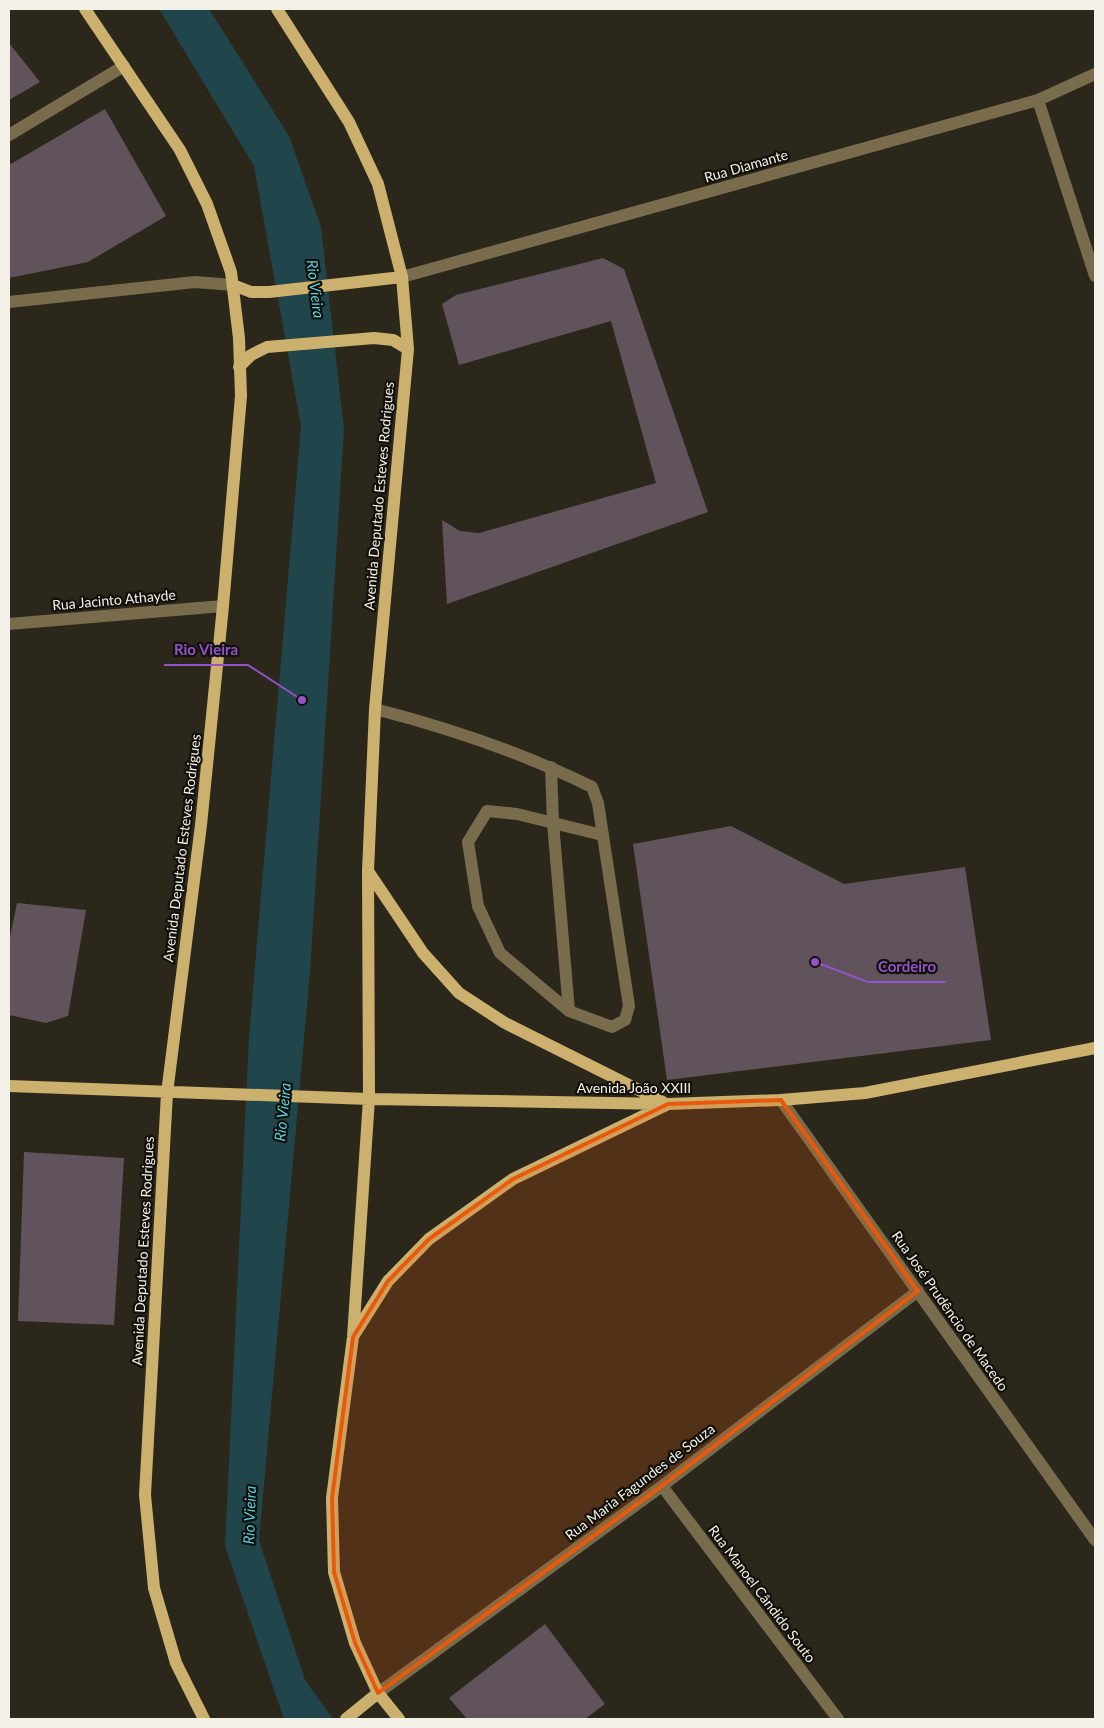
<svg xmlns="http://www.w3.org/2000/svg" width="1104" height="1728" font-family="Lato,sans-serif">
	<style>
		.water { fill: #20454a }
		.building { fill: #60535b }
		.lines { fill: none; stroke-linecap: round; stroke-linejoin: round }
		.service { stroke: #796c4d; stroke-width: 12 }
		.minor { stroke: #796c4d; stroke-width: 12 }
		.primary { stroke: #ccb16e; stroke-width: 12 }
		.marked { fill: #e8590c; fill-opacity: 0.2; stroke: #e8590c; stroke-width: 4; stroke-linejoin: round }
		.labels { text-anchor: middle; stroke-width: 4.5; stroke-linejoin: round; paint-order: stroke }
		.street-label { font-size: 14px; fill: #f3f0e8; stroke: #12100b }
		.water-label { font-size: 15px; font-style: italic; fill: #57d3e2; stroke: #12100b }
		.leader { fill: none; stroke: #9353c7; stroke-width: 2 }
		.callout-dot { fill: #9353c7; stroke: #12100b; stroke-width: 2 }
		.callout-label { font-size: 15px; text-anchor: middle; font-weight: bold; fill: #9353c7; stroke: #12100b; stroke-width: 4.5; stroke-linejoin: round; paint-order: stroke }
	</style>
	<rect width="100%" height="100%" fill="#2c271b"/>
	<path class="water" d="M159 9H209L289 136 321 227 344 429 310 972 259 1540 305 1680 333 1719H284L225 1546 249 1036 301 426 254 166Z"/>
	<path class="building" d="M9 43 40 82 9 100Z
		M105 109 166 216 88 262 9 278V165Z
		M603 258 624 269 708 512 447 604 442 520 460 531 479 533 656 483 611 321 459 365 442 304 456 295Z
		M731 826 844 884 965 867 991 1040 667 1080 633 844Z
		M17 903 86 910 68 1016 46 1023 9 1015V942Z
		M24 1152 124 1158 114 1325 18 1321Z
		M545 1624 605 1704 585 1719H467L449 1698Z"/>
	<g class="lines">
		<path class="service" d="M375 709C449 728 523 753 592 787L598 803 629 1006 625 1020 612 1027 569 1011 500 953 478 906 468 842 487 811 517 814 602 835
			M551 767 553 823 569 1011"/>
		<path class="minor" d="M1038 100 1095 276
			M9 135 124 66
			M402 277 1038 100 1095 74
			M9 302 195 282 233 285
			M9 624 223 606
			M781 1100 1095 1540
			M662 1486 838 1719
			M378 1693 662 1486 918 1291"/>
		<path class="primary" d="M85 9 180 150 207 204 231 272 239 338 241 396 223 606 201 825 167 1093 145 1495 154 1588 176 1663 204 1719
			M277 9 349 122 378 184 402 277 408 349 375 709 368 871 369 1099 353 1337 332 1498 334 1572 355 1643 378 1693 399 1719
			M233 285 251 292H269L402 277
			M239 367 251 355 267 347 374 338 393 340 408 349
			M368 871 423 953 459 993 505 1023 663 1102
			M9 1086 369 1099 668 1104 781 1100 865 1093 1095 1048
			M354 1335 388 1281 429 1239 513 1179 666 1105
			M346 1719 378 1693"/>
	</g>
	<path class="marked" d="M781 1100 918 1291 662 1486 378 1693 355 1643 334 1572 332 1498 353 1337 388 1281 429 1239 513 1179 668 1104Z"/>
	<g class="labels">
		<g class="street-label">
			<text transform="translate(746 166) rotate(-16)" y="5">Rua Diamante</text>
			<text transform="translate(379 496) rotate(-85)" y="5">Avenida Deputado Esteves Rodrigues</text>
			<text transform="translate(114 600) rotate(-5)" y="5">Rua Jacinto Athayde</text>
			<text transform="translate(182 848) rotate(-83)" y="5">Avenida Deputado Esteves Rodrigues</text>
			<text x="634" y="1093">Avenida João XXIII</text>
			<text transform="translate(143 1251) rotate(-87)" y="5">Avenida Deputado Esteves Rodrigues</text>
			<text transform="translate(950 1311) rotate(55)" y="5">Rua José Prudêncio de Macedo</text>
			<text transform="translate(640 1482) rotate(-37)" y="5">Rua Maria Fagundes de Souza</text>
			<text transform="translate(762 1594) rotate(53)" y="5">Rua Manoel Cândido Souto</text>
		</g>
		<g class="water-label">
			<text transform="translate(315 289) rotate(83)" y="5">Rio Vieira</text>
			<text transform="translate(283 1112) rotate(-84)" y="5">Rio Vieira</text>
			<text transform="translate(250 1515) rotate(-88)" y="5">Rio Vieira</text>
		</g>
	</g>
	<path class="leader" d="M302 700L248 665H164M815 962L868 982H946"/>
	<g class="callout-dot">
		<circle cx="302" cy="700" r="5"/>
		<circle cx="815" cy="962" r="5"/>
	</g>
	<g class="callout-label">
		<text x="206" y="655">Rio Vieira</text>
		<text x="907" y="972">Cordeiro</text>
	</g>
	<rect width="1104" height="1728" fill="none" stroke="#f3f0e8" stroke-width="20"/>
</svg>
